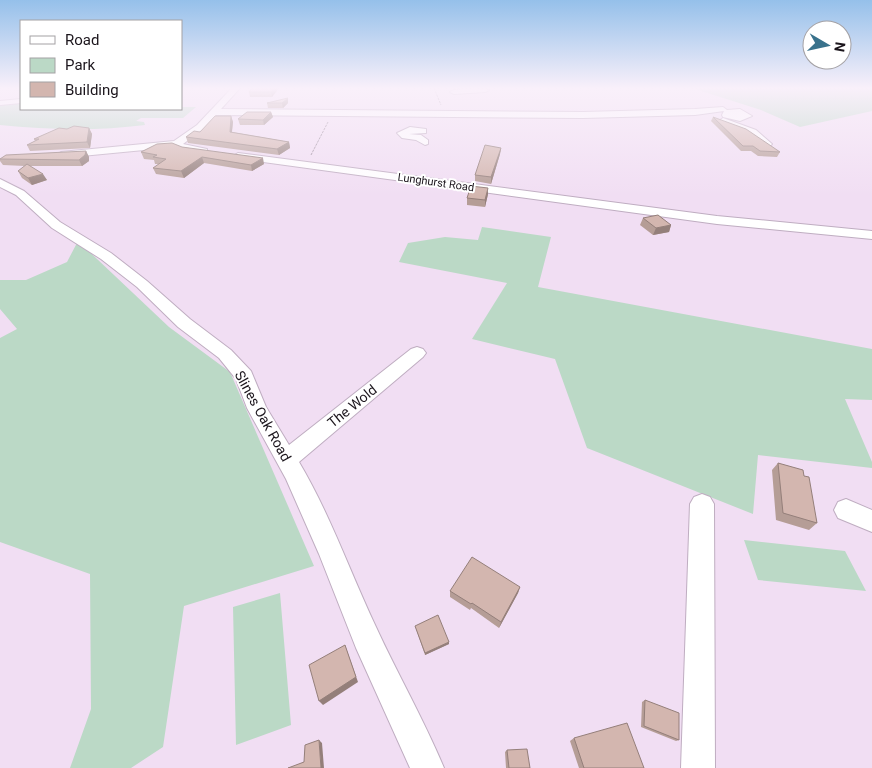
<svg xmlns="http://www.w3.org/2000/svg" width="872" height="768" font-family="Roboto,sans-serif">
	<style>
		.green { fill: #bbd9c6 }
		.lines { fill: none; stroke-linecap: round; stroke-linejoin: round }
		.minor-casing { stroke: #bfadc1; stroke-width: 2 }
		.path { stroke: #988a99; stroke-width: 1; stroke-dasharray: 2.5 1; stroke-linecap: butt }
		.minor { fill: #fff; fill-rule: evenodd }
		.wall { fill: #b59d96 }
		.shaded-wall { fill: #947f7a }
		.building { fill: #d3b6af; stroke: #947f7a }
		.labels { text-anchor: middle; stroke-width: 4; stroke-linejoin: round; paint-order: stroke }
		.far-street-label { font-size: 11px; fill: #1b151c; stroke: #fff }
		.street-label { font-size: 14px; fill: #1b151c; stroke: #fff }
	</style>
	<rect width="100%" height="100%" fill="#f1def3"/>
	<path class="green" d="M692 88H872V111L800 127 761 110Z
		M21 102V109H181V107H196L183 118H141L136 121 144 122 145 125C98 131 49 130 0 125V104Z
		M482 227 551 237 538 287 872 349V400L845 399 872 462V468L758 455 753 514 587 448 555 359 472 339 507 283 399 262 408 243 445 237 478 240Z
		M78 241 169 327 230 372 314 566 184 606 163 747 131 768H70L91 709 90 574 0 542V338L17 329 0 309V280H26L67 262Z
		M744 540 845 551 866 591 758 580Z
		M280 593 291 725 236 745 233 607Z"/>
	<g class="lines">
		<g class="minor-casing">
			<path id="minor" d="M232 88H240L221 109 583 112 695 109 723 107 727 110 740 109 752 116 740 121 723 117 722 115 724 111 695 115 583 118 216 115 203 129 183 144 207 149V153L184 151 175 147 61 158 56 155 61 152 174 141 197 125Z
				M476 88 489 90 485 92 454 94 450 92 454 90Z
				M21 99V103L0 105V101Z
				M723 118 756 130 772 144 770 146H764L750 134 720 123 719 121Z
				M410 127 426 129V133L409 134 421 135 428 140V144L425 145 416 140 402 138 397 133Z
				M238 153 717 216 872 231V239L717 224 234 158 233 156Z
				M0 179 24 191 60 222 111 253 147 281 190 319 231 350 251 371 266 407 289 445 411 349 417 347 423 349 426 353 423 357 299 462C330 514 350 572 376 627 398 675 424 720 444 768H410L356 648 319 554 286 479 247 408 236 379 219 358 178 327 137 287 101 259 52 228 16 195 0 187Z
				M702 494 710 497 714 504 715 768H681L690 504 694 497Z
				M846 499 872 510V532L838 518 834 510 838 502Z"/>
		</g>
		<path class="path" d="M434 88 441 105
			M311 155 328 122"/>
		<use href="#minor" class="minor"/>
	</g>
	<path class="wall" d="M279 88 272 97H250L249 92Z
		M267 103H288L283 108H268Z
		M271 112 273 117 264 125H240L238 119Z
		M231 116 233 122 232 132 289 142 290 148 279 155 188 143 186 137 200 132Z
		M713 117 780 152 777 157 758 156 751 151H741L711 121Z
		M89 128 92 134 90 148 30 151 27 145 35 141 34 139 67 129Z
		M182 147 264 164 252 171 204 163 184 178 156 174 153 168 159 164H155L154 160 144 159 141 152Z
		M501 148 500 154 491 184 475 181V175Z
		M86 151 89 157V161L82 166H30L47 180 32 185 22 178 18 171 25 166 3 165 0 161V159Z
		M488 194 485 207 467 205V198Z
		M643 218 671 225 669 232 653 235 640 225Z
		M778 463 804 476 817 523 809 530 776 520 772 470Z
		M520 587 518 593 499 628 471 608 470 610 450 597V591Z
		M415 626 449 642V644L425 655Z
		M645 700 679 740 676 741 641 727 642 702Z
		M574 738 644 768H579L570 741Z
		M507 750 530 768H506L505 752Z"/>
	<path class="shaded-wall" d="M274 88H279L272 97 271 92Z
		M288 98V103L283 108 282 103Z
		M271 112 273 117 264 125 263 120Z
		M231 116 233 122 231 138 230 132Z
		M89 128 92 134 90 148 87 142Z
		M289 142 290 148 279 155 277 149Z
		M501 148 500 154 491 184V177Z
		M86 151 89 157V161L82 166 79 160Z
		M202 157 204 163 184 178 181 171Z
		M263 158 264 164 252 171 251 165Z
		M43 174 47 180 32 185 28 178Z
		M488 188V194L485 207V200Z
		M671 225 669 232 653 235 656 228Z
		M520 587 518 593 499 628 501 622Z
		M449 642V644L425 655V653Z
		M345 645 358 682 323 705 319 701Z
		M319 740 322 743 324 768H321Z"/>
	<path class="building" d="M252 88H274L271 92H249Z
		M288 98 282 103H267Z
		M247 112H271L263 120 238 119Z
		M215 116H231L230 132 289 142 277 149 186 137 194 131 200 132Z
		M713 117 746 129 780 152 760 151 753 146H743Z
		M74 126 89 128 87 142 27 145 39 139H34L59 128 67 129Z
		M172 143 182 147 263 158 251 165 202 157 181 171 153 168 166 159 153 157 157 155 141 152 157 144Z
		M485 145 501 148 491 177 475 175Z
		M86 151 85 155 79 160 0 159 6 155Z
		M27 164 43 174 28 178 18 171Z
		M471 186 488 188 485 200 467 198Z
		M658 215 671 225 656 228 643 218Z
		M778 463 803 470 804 476 809 477 817 523 783 513Z
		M472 557 520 587 501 622 472 603 471 604 450 591Z
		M438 615 449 642 425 653 415 626Z
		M345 645 356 677 319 701 309 665Z
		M645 700 679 713V740L644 726Z
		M627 723 644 768H584L574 738Z
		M319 740 321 768H288L304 762 305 745Z
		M527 749 530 768H509L507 750Z"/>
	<linearGradient id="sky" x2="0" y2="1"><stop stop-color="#95c0ea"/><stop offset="0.45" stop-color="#f9f0fa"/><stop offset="1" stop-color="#f9f0fa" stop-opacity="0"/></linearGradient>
	<rect width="872" height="196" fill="url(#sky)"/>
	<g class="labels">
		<g class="far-street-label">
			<text transform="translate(436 182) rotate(8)" y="4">Lunghurst Road</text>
		</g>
		<g class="street-label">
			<text transform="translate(352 406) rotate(-39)" y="5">The Wold</text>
			<text transform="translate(263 416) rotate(61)" y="5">Slines Oak Road</text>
		</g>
	</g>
	<rect x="20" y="20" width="162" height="90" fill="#ffffff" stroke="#a4a1a4"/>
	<rect x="30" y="36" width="25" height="8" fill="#ffffff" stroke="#a4a1a4"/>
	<text x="65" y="45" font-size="15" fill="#1b151c">Road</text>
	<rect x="30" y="58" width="25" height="15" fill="#bbd9c6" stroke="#a4a1a4"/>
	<text x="65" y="70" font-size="15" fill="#1b151c">Park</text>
	<rect x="30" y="82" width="25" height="15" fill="#d3b6af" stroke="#a4a1a4"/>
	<text x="65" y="95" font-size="15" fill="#1b151c">Building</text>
	<g transform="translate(827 45) rotate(99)"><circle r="24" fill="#ffffff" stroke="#a4a1a4"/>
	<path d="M0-4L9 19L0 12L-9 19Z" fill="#39728c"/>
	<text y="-8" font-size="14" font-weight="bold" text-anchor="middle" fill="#1b151c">N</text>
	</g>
</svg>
